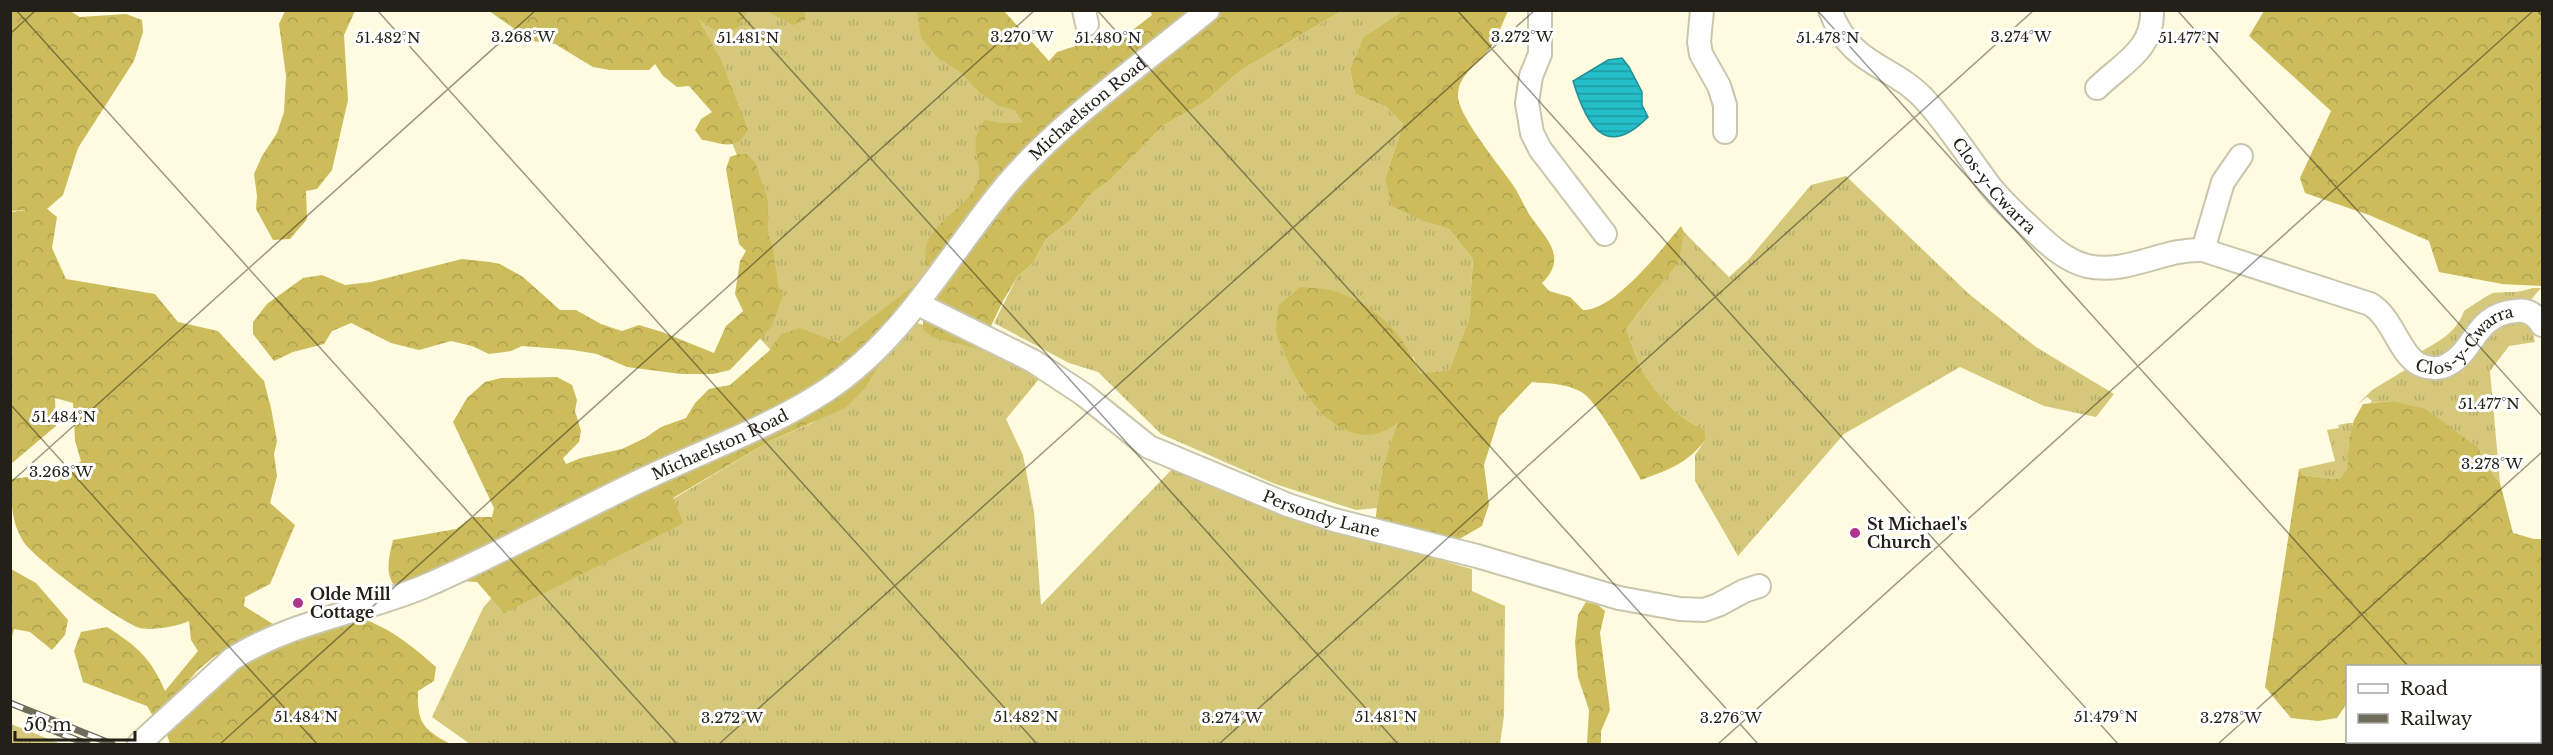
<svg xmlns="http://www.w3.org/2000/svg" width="2553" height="755" font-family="'Libre Baskerville',serif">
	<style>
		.grass { fill: url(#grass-tufts) }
		.forest { fill: url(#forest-crowns) }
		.water { fill: url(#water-rules); stroke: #238f94; stroke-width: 1.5 }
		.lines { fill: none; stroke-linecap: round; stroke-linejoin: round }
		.river { stroke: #24beca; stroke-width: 28 }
		.minor-casing { stroke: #cac6ac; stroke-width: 26 }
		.minor { stroke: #fff; stroke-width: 22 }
		.rail-casing { stroke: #6f6c5d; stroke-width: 7 }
		.rail { stroke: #fff; stroke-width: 4.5; stroke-dasharray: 14; stroke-linecap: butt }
		.ticks { fill: none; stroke: #222017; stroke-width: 1.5; stroke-opacity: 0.45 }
		.poi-dot { fill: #ad368d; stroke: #fff; stroke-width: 2 }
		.labels { text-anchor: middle; stroke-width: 6; stroke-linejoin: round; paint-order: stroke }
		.street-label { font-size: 16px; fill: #222017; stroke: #fff }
		.poi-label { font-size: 16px; font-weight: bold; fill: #222017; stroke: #fff; text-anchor: start }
		.ticks-label { font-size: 15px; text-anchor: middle; fill: #222017; stroke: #fff; stroke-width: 6; stroke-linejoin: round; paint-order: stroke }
	</style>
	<defs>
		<pattern id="grass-tufts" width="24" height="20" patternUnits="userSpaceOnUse" patternTransform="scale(1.5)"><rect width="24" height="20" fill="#d5c87b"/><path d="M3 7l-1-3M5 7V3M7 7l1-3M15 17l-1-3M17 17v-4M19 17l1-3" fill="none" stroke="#b7ac6a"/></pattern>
		<pattern id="forest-crowns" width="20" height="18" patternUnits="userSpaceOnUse" patternTransform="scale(1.5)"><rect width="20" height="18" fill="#ccbc5c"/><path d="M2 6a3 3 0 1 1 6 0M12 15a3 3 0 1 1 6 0" fill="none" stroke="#afa14f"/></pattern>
		<pattern id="water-rules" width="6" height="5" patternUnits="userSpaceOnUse" patternTransform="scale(1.5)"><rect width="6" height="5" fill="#24beca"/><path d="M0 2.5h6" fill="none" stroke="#1f9aa3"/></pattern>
	</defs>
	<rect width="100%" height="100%" fill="#fffbe0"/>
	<path class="grass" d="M678 11H999L1066 103 944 260 846 360 799 380 752 330V192Z
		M1342 11H1402L1363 37 1350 69 1355 94 1386 107 1403 124 1385 179 1425 222 1449 229 1473 259 1469 319 1449 370 1420 375 1413 356 1399 421 1382 469 1377 508 1356 510 1275 484 1161 434 1098 372 1069 363 994 323 1017 277 1033 263 1046 239 1070 221 1091 194 1110 180 1164 125 1205 102 1241 70Z
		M1846 176 1969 294 2036 347 2114 394 2096 417 2044 406 1960 367 1844 434 1738 556 1695 481V455L1706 439 1705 429C1681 422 1660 397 1646 377 1637 363 1632 344 1626 329 1650 299 1675 270 1684 232L1729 277 1748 260 1811 185Z
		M2532 288H2541L2528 303 2452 353 2432 359 2417 354C2437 342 2456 334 2464 311 2470 307 2489 294 2493 293 2509 291 2517 294 2532 288Z
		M2521 321C2532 325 2533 332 2535 342L2509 346 2490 371 2500 483 2489 469 2478 447 2457 432 2392 401 2370 403 2372 401 2367 397 2357 405 2372 390 2405 370C2414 376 2422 377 2432 376 2479 375 2478 326 2521 321Z
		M917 323 984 345 1045 372 1006 419 1023 455 1034 512 1041 605 1178 463 1253 500C1288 524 1330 528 1371 538 1405 546 1438 560 1472 569V591L1505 606 1504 716 1500 744H470L432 717 483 608 493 596 684 523 673 499 770 441 812 423 867 386 889 350Z
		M2349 423H2353L2349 438 2347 469 2340 478 2333 479 2303 475 2299 469 2335 461 2327 430 2339 428 2338 425Z
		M10 724H11L61 744H11Z"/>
	<path class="forest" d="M805 10V20L793 25 767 11 747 12 740 26 722 35 698 19 721 60 748 130C735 152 724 143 702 140L695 130 701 119 712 112 689 86 677 87 663 76 655 64 649 70H610L593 67 555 44 532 41 489 11Z
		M11 11H70L80 17 126 14 142 20 143 32 134 61 78 148 63 195 47 209 57 217 52 248 66 279 155 294 178 322 218 331 264 381 271 408 277 441 274 454 277 476 270 503 295 525 270 584 245 597 244 606 273 624 275 633 215 656 197 671 155 720 147 706 83 682 74 651 81 632 107 627C137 646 151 658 165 691L198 651 191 640 189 621C179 626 151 631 140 628 121 623 33 558 23 541 11 522 11 500 11 479L28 477 57 482 81 461 75 441 73 403 55 398 56 426 11 464V212L26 210 11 211Z
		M285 11H355L344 35 348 100 332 170 317 189 306 191 307 219 290 239 273 240 256 209 257 196 254 174 262 156 277 133 284 112 286 76 279 24Z
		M917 11H1004L1049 61 1057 52 1104 37 1108 49 1152 15 1150 11H1342L1241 70 1205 102 1164 125 1110 180 1091 194 1070 221 1046 239 1033 263 1017 277 1003 301 980 349 932 337 923 329V314L946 274 928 268C914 231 958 215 974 190 990 165 962 148 985 120L1000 123H1023L1015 110 999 106 979 92 960 72 937 57 921 37Z
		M1402 11H1508C1502 23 1497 41 1488 51 1476 66 1458 75 1458 96 1458 116 1501 167 1513 185 1520 195 1524 207 1531 217 1547 239 1568 258 1542 283L1549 291 1570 297 1583 310C1614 311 1661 250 1681 226L1684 232 1679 261 1626 329C1632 344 1637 363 1646 377 1660 397 1681 422 1705 429L1706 439C1687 464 1670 469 1641 480 1629 460 1599 404 1583 393 1570 384 1547 383 1532 382L1499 417 1484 465 1489 504 1482 526 1428 557 1373 538 1382 469 1398 422C1350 463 1301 397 1285 354 1282 346 1276 336 1276 328 1276 320 1278 312 1279 305L1300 287C1312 288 1326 288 1337 292 1377 305 1405 336 1420 374L1449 370 1469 319 1473 259 1449 229 1425 222 1392 206 1385 179 1403 124 1386 107 1355 94 1350 69 1363 37Z
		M2264 11H2542V286L2502 284 2439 272 2429 241 2369 215 2305 193 2300 178 2331 111 2249 36Z
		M738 154H746L755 162 768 201V235L773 247 778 286 783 295 772 326 730 370 713 374H681L627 367 597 354 573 350 522 346 511 351 489 354 472 346 451 341 419 350 391 343 351 323 332 331 324 344 293 352 274 361 253 334V322L267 304 303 278 322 275 345 285 371 282 462 259 490 262 500 264 523 277 560 310H576L601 324 622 331 639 325 662 332 714 353 726 326 743 311 735 294 740 261 746 251 739 244 726 169 730 157Z
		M911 288 919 290 889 350 867 386 845 408 770 441 673 498 684 523 504 613 477 582 460 581 442 593 411 600C384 583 386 568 393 540L456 529 473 517H492L494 508 453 422 467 398 485 382 501 378 557 377 572 385 577 400 575 411 581 431 579 442 563 458 566 464 581 458 622 449 645 438 661 427 686 418 695 403 709 389 730 385 769 351 781 334 800 328 839 343Z
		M2392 401 2425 409 2478 447 2489 469 2500 483 2513 533 2534 539H2542V679L2540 682V666H2348L2347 703 2337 718 2318 721 2291 718 2265 687 2299 469 2303 475 2333 479 2340 478 2347 469 2349 438 2354 420 2363 404Z
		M11 569 36 583 68 620 65 635 52 650 30 632 14 629 11 641Z
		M1586 602 1598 605 1605 611 1600 633 1610 710 1601 731V744H1587L1589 710 1578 677 1575 642 1578 615Z
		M358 617C390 628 410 644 436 667L434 681 418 691C417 723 423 729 450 744H170L166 732 202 675Z"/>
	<path class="water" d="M1622 58 1629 67 1642 92V105L1648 117C1605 161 1586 124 1573 81L1608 60Z"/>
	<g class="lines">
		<path class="river" d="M2540 686 2542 685
			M2462 744 2466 742"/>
		<g class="minor-casing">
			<g id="minor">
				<path d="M1084 10 1087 24"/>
				<path d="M1540 10V54L1531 76 1527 103 1532 133 1540 149 1605 234"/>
				<path d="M1702 10 1699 42 1701 54 1719 86 1725 105V132"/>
				<path id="s1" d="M1830 10C1851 68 1894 64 1927 102 1950 128 1969 158 1990 186 2002 201 2017 215 2031 228 2048 244 2064 260 2087 266 2128 275 2163 248 2203 250L2370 304C2394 318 2400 359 2423 366 2431 369 2441 369 2449 364 2475 350 2475 314 2516 311 2528 309 2536 315 2542 325"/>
				<path d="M2097 88C2121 64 2154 50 2152 10"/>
				<path d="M2203 250 2223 182 2241 156"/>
				<path id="s2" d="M918 304 1033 361 1083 394 1149 447 1288 505 1334 520 1477 556 1619 598 1680 609 1704 610 1718 605 1744 591 1759 586"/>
				<path id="s3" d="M139 744 232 659C290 622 360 613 423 587 498 555 570 514 644 479 705 450 771 427 827 390 906 338 949 253 1008 183 1062 120 1144 63 1208 10"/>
			</g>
		</g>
		<use href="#minor" class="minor"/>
		<g class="rail-casing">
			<path id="rail" d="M10 703 112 744
				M37 724 87 744"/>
		</g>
		<use href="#rail" class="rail"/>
	</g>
	<path class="ticks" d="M16 10 677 744M377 10 1037 744M737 10 1398 744M1097 10 1758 744M1457 10 2118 744M1817 10 2408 666M2177 10 2542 416M2537 10 2542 16M10 34 36 10M10 404 317 744M10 483 536 10M2475 742 2478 744M220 744 1035 10M719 744 1535 10M1219 744 2034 10M1718 744 2534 10M2218 744 2542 452"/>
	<g class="poi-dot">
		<circle cx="1855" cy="533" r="6"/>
		<circle cx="298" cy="603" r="6"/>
	</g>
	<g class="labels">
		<g class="street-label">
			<text dy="6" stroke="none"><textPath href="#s3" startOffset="1166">Michaelston Road</textPath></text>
			<text dy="6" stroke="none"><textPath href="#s1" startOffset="244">Clos-y-Cwarra</textPath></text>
			<text dy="6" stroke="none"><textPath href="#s1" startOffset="798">Clos-y-Cwarra</textPath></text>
			<text dy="6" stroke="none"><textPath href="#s3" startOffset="660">Michaelston Road</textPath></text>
			<text dy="6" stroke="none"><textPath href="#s2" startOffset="458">Persondy Lane</textPath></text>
		</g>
		<g class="poi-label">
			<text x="1867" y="530">St Michael's<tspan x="1867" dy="18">Church</tspan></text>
			<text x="310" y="600">Olde Mill<tspan x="310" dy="18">Cottage</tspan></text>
		</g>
	</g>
	<g class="ticks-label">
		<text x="523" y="42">3.268°W</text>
		<text x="1022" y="42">3.270°W</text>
		<text x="1522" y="42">3.272°W</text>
		<text x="2021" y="42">3.274°W</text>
		<text x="388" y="43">51.482°N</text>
		<text x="748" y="43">51.481°N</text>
		<text x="1108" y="43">51.480°N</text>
		<text x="1828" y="43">51.478°N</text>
		<text x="2189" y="43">51.477°N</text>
		<text x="2489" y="409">51.477°N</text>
		<text x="64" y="422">51.484°N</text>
		<text x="2492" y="469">3.278°W</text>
		<text x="61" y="477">3.268°W</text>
		<text x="306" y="722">51.484°N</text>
		<text x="1026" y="722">51.482°N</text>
		<text x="1386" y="722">51.481°N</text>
		<text x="2106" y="722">51.479°N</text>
		<text x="732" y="723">3.272°W</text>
		<text x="1232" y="723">3.274°W</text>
		<text x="1731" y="723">3.276°W</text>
		<text x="2231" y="723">3.278°W</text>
	</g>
	<rect width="2553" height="755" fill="none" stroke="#222017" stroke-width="24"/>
	<rect x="2346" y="665" width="195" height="78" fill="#ffffff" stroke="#a7a6a2" stroke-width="1.5"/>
	<rect x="2358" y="684" width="30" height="9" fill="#ffffff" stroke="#a7a6a2" stroke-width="1.5"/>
	<text x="2400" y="695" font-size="18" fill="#222017">Road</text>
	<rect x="2358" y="714" width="30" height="9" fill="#6f6c5d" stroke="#a7a6a2" stroke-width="1.5"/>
	<text x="2400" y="725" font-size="18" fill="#222017">Railway</text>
	<path d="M15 731v9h120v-9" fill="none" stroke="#222017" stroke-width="3"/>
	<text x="24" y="731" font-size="18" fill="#222017" stroke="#ffffff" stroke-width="4.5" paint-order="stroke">50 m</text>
</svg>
